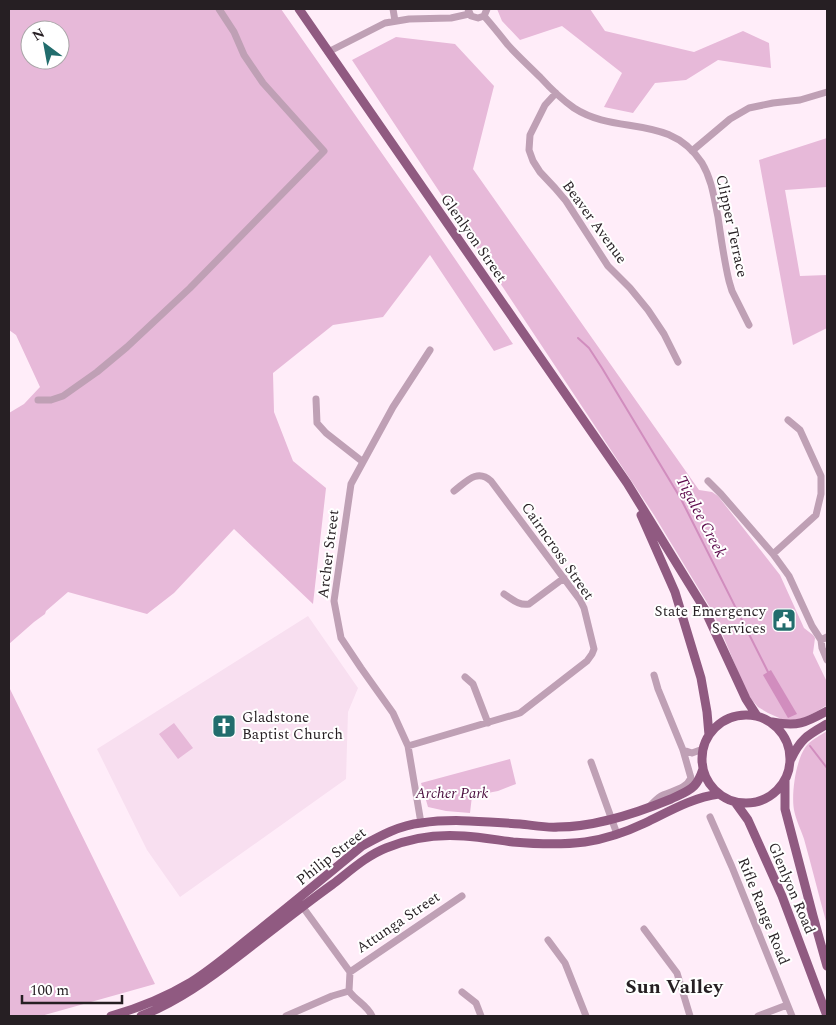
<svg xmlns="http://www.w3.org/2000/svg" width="836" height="1025" font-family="Spectral,serif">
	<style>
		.built { fill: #f8dff0 }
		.green { fill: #e7b9d9; fill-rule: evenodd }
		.water { fill: #d18dbe }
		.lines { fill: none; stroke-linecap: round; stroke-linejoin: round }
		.stream { stroke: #d18dbe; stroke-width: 2 }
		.minor { stroke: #bfa0b5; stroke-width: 7 }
		.major { stroke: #905a81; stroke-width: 9 }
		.labels { text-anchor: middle; stroke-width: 4; stroke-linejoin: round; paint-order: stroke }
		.street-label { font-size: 15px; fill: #261f23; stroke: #fff }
		.poi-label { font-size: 15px; fill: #261f23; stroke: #fff; text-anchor: end }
		.park-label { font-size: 15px; font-style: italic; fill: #4b0e3e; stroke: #fff }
		.water-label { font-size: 16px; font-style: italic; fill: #5e0c4e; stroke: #fff }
		.district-label { font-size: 20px; font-weight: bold; fill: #261f23; stroke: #fff }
	</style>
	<rect width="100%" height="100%" fill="#ffedf9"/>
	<path class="built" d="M308 616 358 688 348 712 346 779 180 897 147 850 97 749Z"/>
	<path class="green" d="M9 9H281L423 212 513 344 494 351 430 255 383 317 333 325 273 373 274 412 293 461 326 488 313 604 234 529 174 593 147 614 68 592 46 611 45 614 34 622 9 644V413L24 404 40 387 16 335 9 330ZM30 30H60V60H30Z
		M497 9H590L605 31 694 52 743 31 769 43 771 68 718 60 686 80 655 83 633 113 604 107 622 73 562 26 520 40 502 21Z
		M396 37 455 44 494 86 473 169 699 490 712 492 718 496 780 575 804 628 813 635 815 638 813 653 827 682V705L816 712 797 721H786L768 713 758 707 752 700 746 691 714 614 654 515 352 60Z
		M827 138V187L785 190 800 276 827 275V328L793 345 759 160Z
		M9 687 155 984 41 1016H9Z
		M174 723 193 748 178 759 159 734Z
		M827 731V925C819 896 812 868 804 839 801 830 796 820 794 810 791 794 796 756 808 744 813 739 821 735 827 731Z
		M510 759 516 784 498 791 472 796 470 813 446 811 428 807 421 783Z"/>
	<path class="water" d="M771 670 797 714 788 718 763 675Z"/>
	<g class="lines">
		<path class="stream" d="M578 338 589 348 602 368 681 499 769 674
			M810 746 827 768"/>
		<path class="minor" d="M393 9 395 21
			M468 9 471 16 478 18 484 16 487 9
			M484 16C492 25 500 35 508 45 518 56 529 66 540 77 550 88 561 99 574 108 617 136 669 113 702 163 712 180 714 198 718 217 721 238 724 260 729 281L732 291 749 325
			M328 52 385 23 409 19 451 18 469 14
			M556 93 545 105 530 135 529 150 533 161 540 172 555 188 566 201 608 266 630 288 648 310 664 334 678 362
			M692 151 730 119 749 108 773 103 800 100 827 92
			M316 399 317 423 326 433 363 462
			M38 400H51L63 396 97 372 127 347 190 288 324 151 263 83 244 55 234 32 219 9
			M708 481 721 494 773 554 789 576 812 626 821 640 822 648 827 660
			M773 554 816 515 821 494V476L800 430 788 420
			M504 594C512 599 519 606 529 604L564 578
			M821 640 827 637
			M465 677 473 684 488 723
			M408 746 520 713 587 661 592 654 594 649 584 608 580 600 491 481C477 468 466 482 454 491
			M683 750 692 753 703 749
			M591 762 617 834
			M650 806C654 802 658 797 663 795 674 790 686 789 691 778L683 750 658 689 654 675
			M710 817 732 867 792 1016
			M421 823 408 746 393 713 361 668 341 638 334 601 351 484 393 407 430 350
			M302 906 350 972 349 991C356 1001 367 1005 372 1016
			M644 929 677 973 690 1016
			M548 940 565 963 586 1016
			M350 972 462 896
			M462 992 476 1003 481 1016
			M286 1016 332 996 349 991
			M758 1016 787 1005"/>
		<path class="major" d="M299 9 627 483 704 608 746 699 757 716
			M641 515 675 592 701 678 707 712 709 735
			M702 759a44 44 0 1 1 88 0a44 44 0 1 1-88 0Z
			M772 722C798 727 805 723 827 711
			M791 759C801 738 808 735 827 724
			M785 781V809L813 916 827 966
			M735 802 748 820 782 896 827 1016
			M111 1016C139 1008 166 997 191 982 215 967 236 948 258 931 293 903 327 875 362 846 380 836 400 825 421 823 454 818 487 822 520 824 532 825 545 828 558 827 594 827 637 813 671 799 679 795 688 792 694 786 699 781 701 775 703 769
			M141 1016C177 1002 209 979 240 955 271 931 301 907 333 884 350 871 366 856 386 848 410 838 438 834 464 836 480 837 497 840 513 842 536 844 561 845 585 842 606 839 626 832 645 823 670 811 691 798 719 794"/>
	</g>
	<defs>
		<g id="civic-square" transform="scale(1.25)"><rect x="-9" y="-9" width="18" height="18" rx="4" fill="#226d6d" stroke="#fff"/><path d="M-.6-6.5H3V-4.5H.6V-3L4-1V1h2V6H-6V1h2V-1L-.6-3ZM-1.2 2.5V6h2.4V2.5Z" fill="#fff"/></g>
		<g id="church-square" transform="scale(1.25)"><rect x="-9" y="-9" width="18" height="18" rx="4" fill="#226d6d" stroke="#fff"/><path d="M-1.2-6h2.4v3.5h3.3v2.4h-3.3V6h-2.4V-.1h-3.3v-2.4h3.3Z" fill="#fff"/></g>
	</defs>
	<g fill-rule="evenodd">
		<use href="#civic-square" x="784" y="620"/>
		<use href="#church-square" x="224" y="726"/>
	</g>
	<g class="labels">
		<g class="street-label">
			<text transform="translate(595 222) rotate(54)" y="5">Beaver Avenue</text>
			<text transform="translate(732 226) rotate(78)" y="5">Clipper Terrace</text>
			<text transform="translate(474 238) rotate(55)" y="5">Glenlyon Street</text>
			<text transform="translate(558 551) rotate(55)" y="5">Cairncross Street</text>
			<text transform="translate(328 554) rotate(-83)" y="5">Archer Street</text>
			<text transform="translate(331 856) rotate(-38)" y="5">Philip Street</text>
			<text transform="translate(792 888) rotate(67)" y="5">Glenlyon Road</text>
			<text transform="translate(764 911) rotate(68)" y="5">Rifle Range Road</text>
			<text transform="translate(398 922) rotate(-34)" y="5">Attunga Street</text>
		</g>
		<g class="poi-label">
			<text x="766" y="616">State Emergency<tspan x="766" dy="17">Services</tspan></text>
			<text x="242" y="722" text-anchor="start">Gladstone<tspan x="242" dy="17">Baptist Church</tspan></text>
		</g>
		<g class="park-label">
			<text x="452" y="798">Archer Park</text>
		</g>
		<g class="water-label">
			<text transform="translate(702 516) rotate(62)" y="6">Tigalee Creek</text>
		</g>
		<g class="district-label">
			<text x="674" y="993">Sun Valley</text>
		</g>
	</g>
	<rect width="836" height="1025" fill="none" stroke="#261f23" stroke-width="20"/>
	<g transform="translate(45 45) rotate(328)"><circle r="24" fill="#ffffff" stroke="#a8a5a7"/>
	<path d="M0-4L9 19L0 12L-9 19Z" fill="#226d6d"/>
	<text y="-8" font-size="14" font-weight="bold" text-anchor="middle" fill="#261f23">N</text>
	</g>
	<path d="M22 995v8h100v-8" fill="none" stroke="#261f23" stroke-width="2.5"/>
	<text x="30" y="995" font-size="15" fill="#261f23" stroke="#ffffff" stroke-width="4" paint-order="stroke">100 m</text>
</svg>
